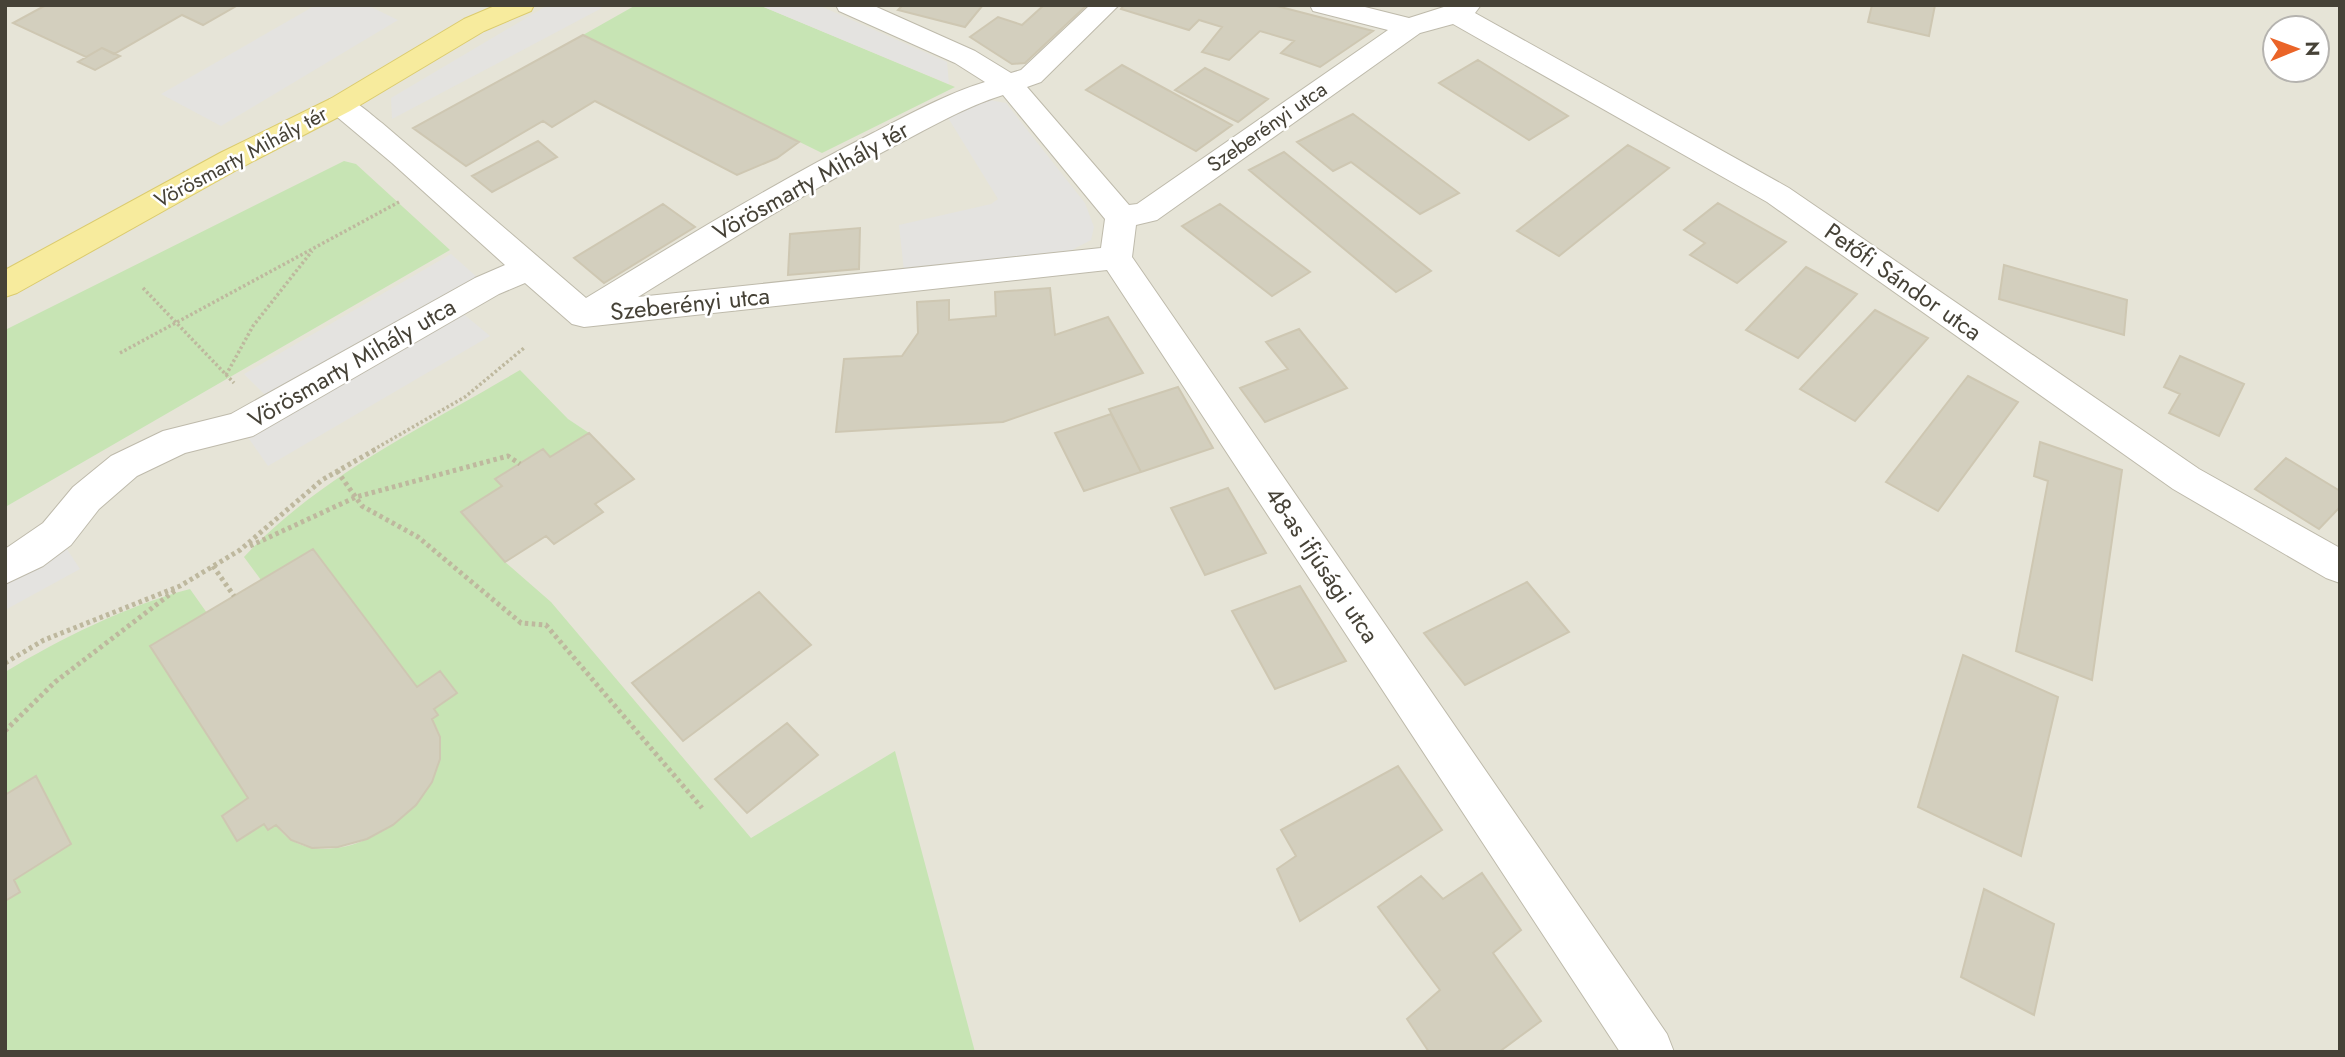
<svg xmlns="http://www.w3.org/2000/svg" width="2345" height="1057" font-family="Jost,sans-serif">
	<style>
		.residential { fill: #e6e4d7; fill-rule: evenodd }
		.green { fill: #c7e4b4 }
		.parking { fill: #e4e3e0 }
		.building { fill: #d3cfbe; stroke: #cec7b2; stroke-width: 2 }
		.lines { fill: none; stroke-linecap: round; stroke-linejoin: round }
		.minor-casing { stroke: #bebaab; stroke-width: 2 }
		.major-casing { stroke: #dbcb6e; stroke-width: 2 }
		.path-far1 { stroke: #beb89e; stroke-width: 3.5; stroke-dasharray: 2.5 2.5; stroke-linecap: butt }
		.path { stroke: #beb89e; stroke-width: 5; stroke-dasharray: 3.5 3.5; stroke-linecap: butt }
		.minor { fill: #fff; fill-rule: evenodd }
		.major { fill: #f7eb9d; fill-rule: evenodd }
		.labels { text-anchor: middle; stroke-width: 5; stroke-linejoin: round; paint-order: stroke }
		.far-street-label { font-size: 21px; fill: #464237; stroke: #fff }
		.street-label { font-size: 24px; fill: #464237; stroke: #fff }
	</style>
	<rect width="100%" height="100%" fill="#f3f1e8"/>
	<path class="residential" d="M5 5H2340V1052H5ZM2275 28H2317V70H2275Z"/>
	<path class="green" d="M636 5H759L955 87 822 153 583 35Z
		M344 161 356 164 450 250 7 506 5 504V330Z
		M520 370 568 419 589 433 550 457 543 450 496 479 502 486 461 512 505 562 551 602 751 838 895 751 975 1052H5V901L20 892 14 880 71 843 36 776 5 795V672C62 638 126 606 190 589L207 613 151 646 248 798 222 816 237 841 264 824 268 830 276 825C280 830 285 837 291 840 348 874 449 803 440 739 440 732 435 725 432 719L438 715 434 709 457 693 440 672 417 687 313 549 261 580 244 557C319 476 426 426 520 370Z"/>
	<path class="parking" d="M316 5H367L398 20 221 126 161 94Z
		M548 5H598L602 8 392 119 391 98Z
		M759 5H818L947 62 949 84Z
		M984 99 1006 103 1085 203 1094 227 1091 240 1072 250 904 271 899 225 991 204 998 199 947 116Z
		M451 254 487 286 454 306 490 336 268 466 240 426 276 406 244 374Z
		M57 534 80 569 5 610V568Z"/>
	<path class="building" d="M46 5H238L203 25 182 15 114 54 102 48 86 57 13 23Z
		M903 5H983L965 27 898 10Z
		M1044 5H1087L1025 63 1012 64 970 37 998 17 1022 25Z
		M1124 5H1273L1373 31 1320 67 1281 53 1294 41 1260 31 1229 60 1202 52 1222 27 1199 20 1189 30 1121 9Z
		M1872 5H1935L1929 36 1868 22Z
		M583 35 799 142 777 158 737 175 595 101 552 127 543 121 466 166 413 128Z
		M102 48 120 56 95 70 78 62Z
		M1478 60 1568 116 1529 140 1439 83Z
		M1122 65 1232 125 1196 151 1086 90Z
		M1205 68 1268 99 1238 122 1175 90Z
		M1353 114 1459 193 1420 214 1351 162 1333 171 1297 142Z
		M538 141 557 157 492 192 472 176Z
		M1628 145 1669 168 1559 256 1517 231Z
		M1284 152 1431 271 1396 292 1249 170Z
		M1718 203 1786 242 1737 283 1690 255 1705 243 1684 230Z
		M663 204 695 227 604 283 574 258Z
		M1220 204 1310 272 1272 296 1182 226Z
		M860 228 859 269 788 275 790 234Z
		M2004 265 2127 300 2124 335 1999 299Z
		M1806 267 1857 294 1798 358 1746 330Z
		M1050 288 1055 335 1108 317 1143 373 1003 422 836 432 844 359 902 356 918 333 917 302 949 300V320L996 316 995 292Z
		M1875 310 1928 338 1855 421 1800 389Z
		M1299 329 1347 388 1265 422 1240 388 1288 369 1266 342Z
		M2180 356 2244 384 2219 436 2169 413 2180 394 2164 387Z
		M1968 376 2018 402 1938 511 1886 482Z
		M1178 387 1213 448 1141 472 1109 409Z
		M1111 414 1141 472 1084 491 1055 433Z
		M589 433 634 479 595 504 603 512 554 544 546 536 505 562 461 512 502 486 495 479 543 449 550 457Z
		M2040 442 2122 470 2092 680 2016 651 2048 481 2034 476Z
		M2286 458 2340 491V507L2319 529 2255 489Z
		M1228 488 1266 553 1205 575 1171 508Z
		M313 549 417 687 440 671 457 693 434 709 438 715 432 719 440 737V759L432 782 416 805 393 825 367 839 338 847 312 848 291 840 276 825 268 830 264 824 237 841 222 816 248 798 150 646Z
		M1527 582 1569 632 1465 685 1424 633Z
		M1300 586 1346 661 1275 689 1232 611Z
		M759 592 811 645 683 741 632 683Z
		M1963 655 2058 697 2021 856 1918 807Z
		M787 723 818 755 747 813 715 779Z
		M1398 766 1442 830 1300 921 1277 869 1296 856 1281 830Z
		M36 776 71 844 14 880 20 892 5 901V795Z
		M1482 873 1521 930 1493 953 1541 1021 1499 1052H1429L1407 1019 1440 990 1378 907 1421 876 1443 899Z
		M1984 889 2054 924 2034 1015 1961 977Z"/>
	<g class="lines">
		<g class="minor-casing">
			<path id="minor" d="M836 5H872L975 51 1011 73 1021 70 1090 5H1119L1041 82 1027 87 1129 205 1137 204 1388 30 1313 11 1310 5H1357L1409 18 1450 5H1481L1475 13 1789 188 2199 469 2340 548V583L2326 578 2173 489 1767 202 1453 24 1420 33 1157 220 1136 225 1132 257 1667 1034 1674 1052H1620L1107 270 584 327 572 324 525 283 499 294 253 436 185 453 137 476 99 509 71 545 43 566 5 584V549L43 523 73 487 111 456 163 431 231 414 475 278 505 265 392 163 330 111 325 105 330 99C351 93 366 111 382 123L586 298C680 241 774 183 873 133 910 114 946 94 985 82L955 63 839 11ZM1003 95 1105 219 1101 248 638 297C723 244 808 191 896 145 931 127 965 107 1003 95Z"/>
		</g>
		<g class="major-casing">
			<path id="major" d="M497 5H534L531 11 484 31 350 111 242 167 17 293 5 297V270L220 153 330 99 464 19Z"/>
		</g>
		<path class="path-far1" d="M143 288 234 383
			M120 353 399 202
			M226 375 253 326 312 251
			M373 450 465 397 524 348"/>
		<path class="path" d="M337 471 362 506 418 537 521 623 546 625 702 808
			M250 546 356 497 508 456 520 464
			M213 566 234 596
			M5 663 44 640 180 586 240 550 322 480 376 449
			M5 731 55 682 177 589"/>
		<use href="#minor" class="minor"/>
		<use href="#major" class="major"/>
	</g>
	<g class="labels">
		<g class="far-street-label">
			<text transform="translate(1267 127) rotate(-35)" y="7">Szeberényi utca</text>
			<text transform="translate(241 157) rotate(-28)" y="7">Vörösmarty Mihály tér</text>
		</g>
		<g class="street-label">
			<text transform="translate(811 181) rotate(-29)" y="8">Vörösmarty Mihály tér</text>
			<text transform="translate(1903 282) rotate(35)" y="8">Petőfi Sándor utca</text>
			<text transform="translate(690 304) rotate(-6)" y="8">Szeberényi utca</text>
			<text transform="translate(352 363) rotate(-30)" y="8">Vörösmarty Mihály utca</text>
			<text transform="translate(1322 565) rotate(56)" y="8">48-as ifjúsági utca</text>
		</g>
	</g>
	<rect width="2345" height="1057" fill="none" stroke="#464237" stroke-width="14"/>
	<g transform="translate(2296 49) rotate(89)"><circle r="33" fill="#ffffff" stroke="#b5b3af" stroke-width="2"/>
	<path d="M0-5L12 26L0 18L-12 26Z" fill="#ea6428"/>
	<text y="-10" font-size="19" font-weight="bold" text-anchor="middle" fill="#464237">N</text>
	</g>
</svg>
